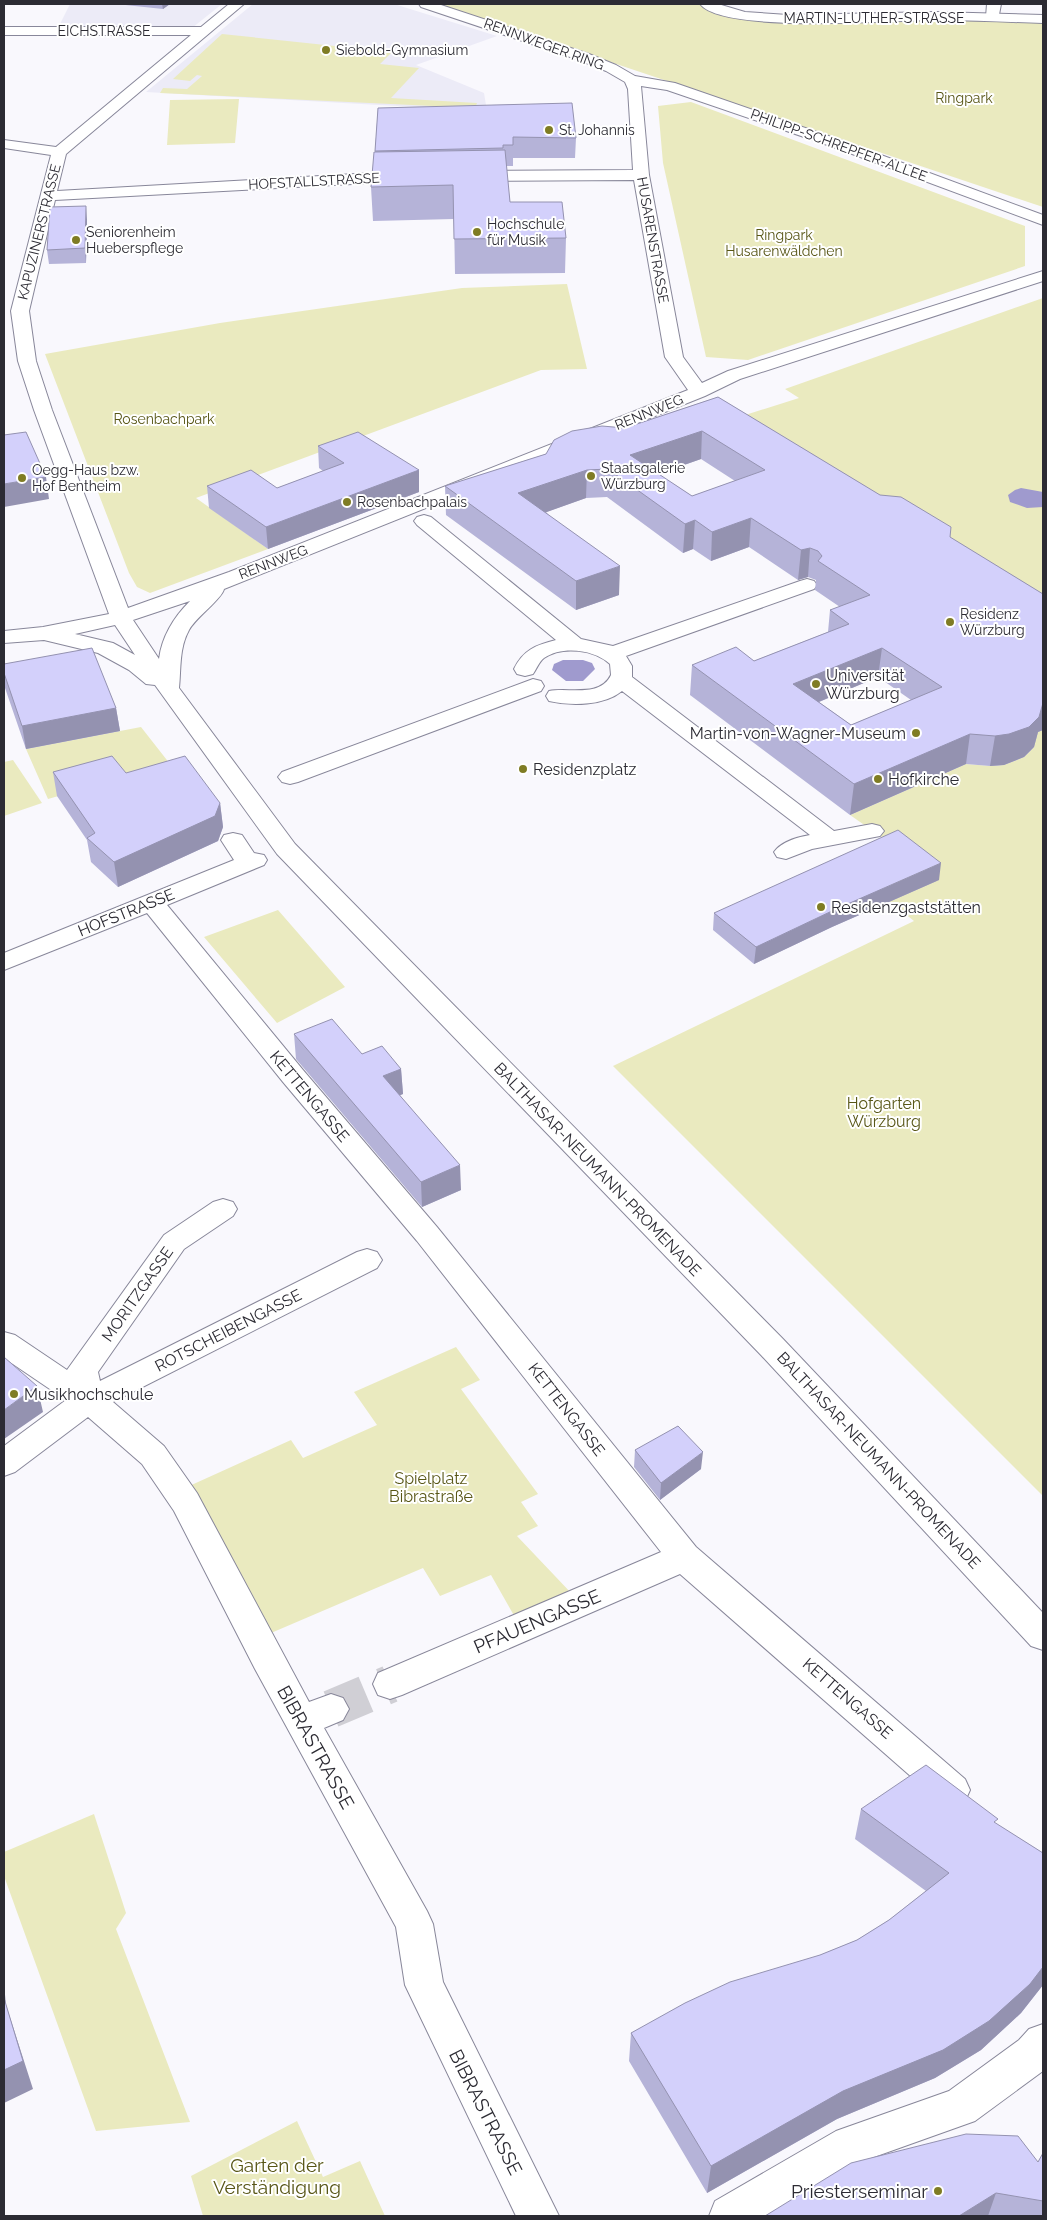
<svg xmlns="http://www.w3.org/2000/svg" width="1047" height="2220" font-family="Raleway,sans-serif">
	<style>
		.built { fill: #ecebf7 }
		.green { fill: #eaeabf }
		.water { fill: #9f9ace }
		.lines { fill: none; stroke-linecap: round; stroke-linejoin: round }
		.minor-tunnel { stroke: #d0cfd5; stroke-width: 38; stroke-dasharray: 38 19; stroke-linecap: butt }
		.minor-casing { stroke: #88879a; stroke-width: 2 }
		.major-casing { stroke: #88879a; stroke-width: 2 }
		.minor { fill: #fff; fill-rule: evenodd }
		.major { fill: #fff; fill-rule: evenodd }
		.wall { fill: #b5b3d8; fill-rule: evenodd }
		.shaded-wall { fill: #9492b0 }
		.building { fill: #d3d0fb; stroke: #9492b0; fill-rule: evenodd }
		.poi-dot { fill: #7f7c24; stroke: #fff; stroke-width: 2 }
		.labels { text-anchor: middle; stroke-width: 4; stroke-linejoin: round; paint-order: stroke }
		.far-street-label { font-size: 14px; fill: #2c2b33; stroke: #fff }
		.far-poi-label { font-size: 14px; fill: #2c2b33; stroke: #fff; text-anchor: start }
		.far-park-label { font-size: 14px; fill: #585616; stroke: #fff }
		.poi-label { font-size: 16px; fill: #2c2b33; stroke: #fff; text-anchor: start }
		.street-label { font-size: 16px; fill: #2c2b33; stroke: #fff }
		.park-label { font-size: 16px; fill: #585616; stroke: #fff }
		.near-street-label { font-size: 19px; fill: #2c2b33; stroke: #fff }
		.near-park-label { font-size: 19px; fill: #585616; stroke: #fff }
		.near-poi-label { font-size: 19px; fill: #2c2b33; stroke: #fff; text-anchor: end }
	</style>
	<rect width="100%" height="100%" fill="#f9f8fd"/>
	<path class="built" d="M70 4H222L192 28H58Z
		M253 4H394L497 36 416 65 484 93 487 111 146 92Z"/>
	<path class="green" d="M437 4H706L716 9 739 15 1043 21V207Z
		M222 34 392 52 380 64 419 68 391 98 477 103 475 108 160 93 163 88 187 89 202 76 197 75 190 81 173 79Z
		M239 99 235 143 167 145 170 100Z
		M691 102 1025 226V266L748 360 706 357 663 163 658 106Z
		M567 284 587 369 541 370 196 498 268 549 150 593 137 587 129 573 45 354 220 323 462 288Z
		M1043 298V627L717 424 799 398 785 389Z
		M141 727 170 764 48 799 26 749Z
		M1043 730V1496L613 1066 914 921 889 901 896 847 850 815 966 764 990 766 1004 765 1024 757 1034 747 1035 733Z
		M13 760 42 803 4 816V762Z
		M278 910 345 987 277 1023 204 937Z
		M456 1347 480 1380 461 1389 538 1494 521 1502 538 1526 517 1536 573 1595 516 1619 491 1575 440 1596 423 1568 271 1633 187 1487 291 1440 303 1458 377 1425 354 1392Z
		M94 1814 126 1913 116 1929 190 2122 96 2131 4 1876V1852Z
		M297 2121 323 2177 360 2161 385 2216H203L191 2176Z"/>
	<path class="water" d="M1021 488 1043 492V507L1027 508 1010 502 1008 495 1015 490Z
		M563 660H583L592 663 595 669 583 681H566L552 670 554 664Z"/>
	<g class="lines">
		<path class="minor-tunnel" d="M331 1709 390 1684"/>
		<g class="minor-casing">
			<path id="minor" d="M229 4H244L66 154 57 191 409 171 415 173 417 176 415 179 409 181 55 200 29 311 36 361 52 410 128 608 229 572 688 390 665 357 634 180 470 181 464 179 462 176 464 173 470 171 633 170 628 89 625 82 606 71 579 60 421 7 419 4H438L589 54 616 65 635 76 675 83 846 142 1043 215V225L836 148 667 90 641 86 649 175 683 357 702 383 728 371 1043 271V281L740 379 705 396 224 589C222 599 196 617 189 630 179 648 181 668 179 688L295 844 783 1339 1043 1613V1650L1031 1646 761 1355 277 854 155 685 146 684 129 670 98 653 44 640 4 643V631L43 627 109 614 34 410 18 361 11 311 51 155 4 148V140L56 147 191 35H4V27H201ZM190 601C174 617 162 636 159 659L133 620ZM115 625 135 655 113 643 75 634Z
				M987 4H1001L998 20 993 21 986 17Z
				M424 515 431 517 581 639 613 646 800 581 807 579 814 581 817 585 814 589 626 656 632 666V677L834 831 872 824 880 826 884 831 880 836 812 849 786 859 777 857 774 852C781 842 798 837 810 835L622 691C604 706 571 706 549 701L546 696 549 691C568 687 600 698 611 675L610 664C595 650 563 645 544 658 539 662 537 668 533 674L525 676 517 674 514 669C523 650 536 645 556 640L417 525 414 521 417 517Z
				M533 679 541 681 544 686 541 691 298 782 290 784 282 782 278 777 282 772Z
				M233 833 242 835 254 853 264 855 267 860 264 865 167 905 303 1070 437 1227 696 1547 965 1779 970 1790 965 1801 952 1806 939 1801 680 1574 402 1695 390 1699 378 1695 373 1684 378 1673 661 1552 417 1241 283 1082 147 913 4 970V953L234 860 221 840 224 835Z
				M223 1199 233 1202 237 1209 233 1216 184 1249 98 1372 100 1381 357 1252 367 1249 377 1252 382 1260 377 1268 113 1402 164 1446 197 1493 309 1702 331 1694 343 1698 349 1709 343 1720 324 1728 427 1911 433 1924 443 1982 559 2216H516L405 1985 396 1927 255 1669 174 1511 142 1464 88 1417 15 1472 4 1476V1446L66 1400 4 1358V1332L15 1335 67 1370 164 1235 213 1202Z
				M1043 2024V2071L975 2121 860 2162 769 2216H709L715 2201 836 2131 949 2091 1019 2040 1029 2029Z"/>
		</g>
		<g class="major-casing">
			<path id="major" d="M700 4H718L745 12 788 15 936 12 1043 15V23C1008 22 972 20 937 20 896 20 723 34 700 4Z"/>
		</g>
		<use href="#minor" class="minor"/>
		<use href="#major" class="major"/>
	</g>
	<path class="wall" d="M116 4H170L163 9Z
		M378 108 576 138 575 158H513V166H506L510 202 566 238 565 273 455 274 454 219 373 221 371 187 375 152Z
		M87 220 86 263 49 264 47 250Z
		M718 397 1043 594V730L1038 732 1034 747 1024 757 1004 765 990 766 966 764 850 815 690 695 692 665 754 661 828 632 830 610 840 607 815 590 816 580 808 577 798 580 749 547 711 561 693 549 683 553 607 497 586 498 546 512 619 595 576 610 446 515 445 486 546 454ZM701 459 735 481 692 496 658 474ZM878 677 911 700 851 725 819 702Z
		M318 446 419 470V492L268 549 209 508 207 486 277 488 323 471 319 468Z
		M4 664 116 708 120 731 26 749 5 688 4 682Z
		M53 772 126 773 220 803 223 827 218 841 118 887 91 862 87 840 57 796Z
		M939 880 832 927 754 964 713 930 714 913Z
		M294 1034 362 1054 401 1069 403 1094 400 1095 461 1190 422 1207 296 1059Z
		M635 1450 701 1469 660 1500 634 1467Z
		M861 1809 996 1824 1043 1853V1985L1021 2013 981 2050 935 2078 837 2119 707 2193 629 2061 631 2033 857 1940 889 1920 926 1891 855 1839Z
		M1043 2153V2216H765L1038 2162Z"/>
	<path class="shaded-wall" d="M162 4H170L163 9Z
		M86 206 87 220 86 263 85 248Z
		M702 431 701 459 630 484V455Z
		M419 470V492L268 549 266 527Z
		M587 470 586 498 519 522 518 493Z
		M46 477 49 499 4 507V484Z
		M751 518 749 547 711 561 712 532Z
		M695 520 693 549 683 553 685 524Z
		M810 548 808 577 798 580 801 550Z
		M620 566 619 595 576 610V581Z
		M882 648 878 677 790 714 793 684Z
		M1043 703V730L1038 732 1034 747 1024 757 1004 765 990 766 995 736Z
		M116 708 120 731 26 749 22 726Z
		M970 734 966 764 850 815 854 784Z
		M220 803 223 827 218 841 118 887 114 862Z
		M941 863 939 880 832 927 754 964 756 947 834 910Z
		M401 1069 403 1094 385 1101 383 1076Z
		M460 1165 461 1190 422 1207 421 1182Z
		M37 1386 43 1412 4 1439V1410Z
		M703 1452 701 1469 660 1500 661 1483Z
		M1043 1967V1985L1021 2013 981 2050 935 2078 837 2119 707 2193 711 2166Z
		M4 1984 6 2005 33 2089 4 2103Z
		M996 2193 988 2216H959Z"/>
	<path class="building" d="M572 103 576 138 513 137V145H503V148L375 151 378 108Z
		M505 150 510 202H562L566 238 454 239 453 185 371 187 374 152Z
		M86 206 85 248 47 250 50 207Z
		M718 397 880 495 901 497 951 527 950 537 1043 594V703L1039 717 1029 727 1009 734 995 736 970 734 854 784 692 665 736 647 754 661 849 624 830 610 870 595 818 561 822 556 818 551 810 548 801 550 751 518 712 532 695 520 685 524 608 469 587 470 518 493 620 566 576 581 445 486 546 454 554 440 572 431 602 426 625 428ZM702 431 765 470 692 496 630 455ZM882 648 942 687 851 725 793 684Z
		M26 432 46 477 4 484V435Z
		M358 432 419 470 266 527 207 486 251 470 277 488 344 463 318 446Z
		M92 648 116 708 22 726 4 673V664Z
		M112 756 126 773 185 756 220 803 215 816 114 862 87 838 95 833 53 772Z
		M898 830 941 863 834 910 756 947 714 913Z
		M332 1019 362 1054 382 1046 401 1069 383 1076 460 1165 421 1182 294 1034Z
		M4 1357 37 1386 4 1410Z
		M678 1426 703 1452 661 1483 635 1450Z
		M926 1765 998 1819 994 1822 1043 1853V1967L1030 1984 989 2021 943 2050 843 2091 711 2166 631 2033 685 2003 730 1982 820 1955 857 1940 889 1920 949 1873 861 1809Z
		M4 1998 23 2061 4 2070Z
		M966 2134 1018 2136 1038 2162 1043 2153V2201L996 2193 959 2216H765L851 2163Z"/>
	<g class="poi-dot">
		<circle cx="326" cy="50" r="5"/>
		<circle cx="549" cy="130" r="5"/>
		<circle cx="477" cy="232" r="5"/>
		<circle cx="76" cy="240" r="5"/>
		<circle cx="591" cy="476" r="5"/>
		<circle cx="22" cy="478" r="5"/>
		<circle cx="347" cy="502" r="5"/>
		<circle cx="950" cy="622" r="5"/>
		<circle cx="816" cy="684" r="5"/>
		<circle cx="916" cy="733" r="5"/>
		<circle cx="523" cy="769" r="5"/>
		<circle cx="878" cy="779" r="5"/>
		<circle cx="821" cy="907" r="5"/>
		<circle cx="14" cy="1394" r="5"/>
		<circle cx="938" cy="2191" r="5"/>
	</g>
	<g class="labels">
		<g class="far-street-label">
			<text x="874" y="23">MARTIN-LUTHER-STRASSE</text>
			<text x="104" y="36">EICHSTRASSE</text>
			<text transform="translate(544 44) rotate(20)" y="5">RENNWEGER RING</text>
			<text transform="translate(839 145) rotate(20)" y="5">PHILIPP-SCHREPFER-ALLEE</text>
			<text transform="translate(314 181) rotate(-3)" y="5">HOFSTALLSTRASSE</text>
			<text transform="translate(39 232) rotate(-76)" y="5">KAPUZINERSTRASSE</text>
			<text transform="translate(653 240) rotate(80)" y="5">HUSARENSTRASSE</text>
			<text transform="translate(649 412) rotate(-22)" y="5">RENNWEG</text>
			<text transform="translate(273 562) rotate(-21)" y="5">RENNWEG</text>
		</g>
		<g class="far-poi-label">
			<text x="336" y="55">Siebold-Gymnasium</text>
			<text x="559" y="135">St. Johannis</text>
			<text x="487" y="229">Hochschule<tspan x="487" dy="16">für Musik</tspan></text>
			<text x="86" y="237">Seniorenheim<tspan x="86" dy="16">Hueberspflege</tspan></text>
			<text x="601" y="473">Staatsgalerie<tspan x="601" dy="16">Würzburg</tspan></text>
			<text x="32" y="475">Oegg-Haus bzw.<tspan x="32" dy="16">Hof Bentheim</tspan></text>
			<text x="357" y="507">Rosenbachpalais</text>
			<text x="960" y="619">Residenz<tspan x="960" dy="16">Würzburg</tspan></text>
		</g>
		<g class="far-park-label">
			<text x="964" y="103">Ringpark</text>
			<text x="784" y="240">Ringpark<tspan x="784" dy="16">Husarenwäldchen</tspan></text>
			<text x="164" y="424">Rosenbachpark</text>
		</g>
		<g class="poi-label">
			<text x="826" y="681">Universität<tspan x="826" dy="18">Würzburg</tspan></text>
			<text x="906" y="739" text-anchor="end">Martin-von-Wagner-Museum</text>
			<text x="533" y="775">Residenzplatz</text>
			<text x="888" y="785">Hofkirche</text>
			<text x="831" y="913">Residenzgaststätten</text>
			<text x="24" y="1400">Musikhochschule</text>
		</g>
		<g class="street-label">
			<text transform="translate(126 912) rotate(-22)" y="6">HOFSTRASSE</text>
			<text transform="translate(310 1096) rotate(50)" y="6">KETTENGASSE</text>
			<text transform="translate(598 1169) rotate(46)" y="6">BALTHASAR-NEUMANN-PROMENADE</text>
			<text transform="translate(137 1294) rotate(-55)" y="6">MORITZGASSE</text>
			<text transform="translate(228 1330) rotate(-27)" y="6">ROTSCHEIBENGASSE</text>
			<text transform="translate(567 1409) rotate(52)" y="6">KETTENGASSE</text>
			<text transform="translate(879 1460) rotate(47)" y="6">BALTHASAR-NEUMANN-PROMENADE</text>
			<text transform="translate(848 1698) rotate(41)" y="6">KETTENGASSE</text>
		</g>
		<g class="park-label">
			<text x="884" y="1109">Hofgarten<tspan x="884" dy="18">Würzburg</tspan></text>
			<text x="431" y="1484">Spielplatz<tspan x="431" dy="18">Bibrastraße</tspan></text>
		</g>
		<g class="near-street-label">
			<text transform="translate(537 1621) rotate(-23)" y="7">PFAUENGASSE</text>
			<text transform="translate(316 1747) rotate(61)" y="7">BIBRASTRASSE</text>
			<text transform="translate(486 2112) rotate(63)" y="7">BIBRASTRASSE</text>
		</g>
		<g class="near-park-label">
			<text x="277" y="2172">Garten der<tspan x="277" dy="22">Verständigung</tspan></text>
		</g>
		<g class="near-poi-label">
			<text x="928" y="2198">Priesterseminar</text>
		</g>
	</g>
	<rect width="1047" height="2220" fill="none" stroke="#2c2b33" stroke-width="10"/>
</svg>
